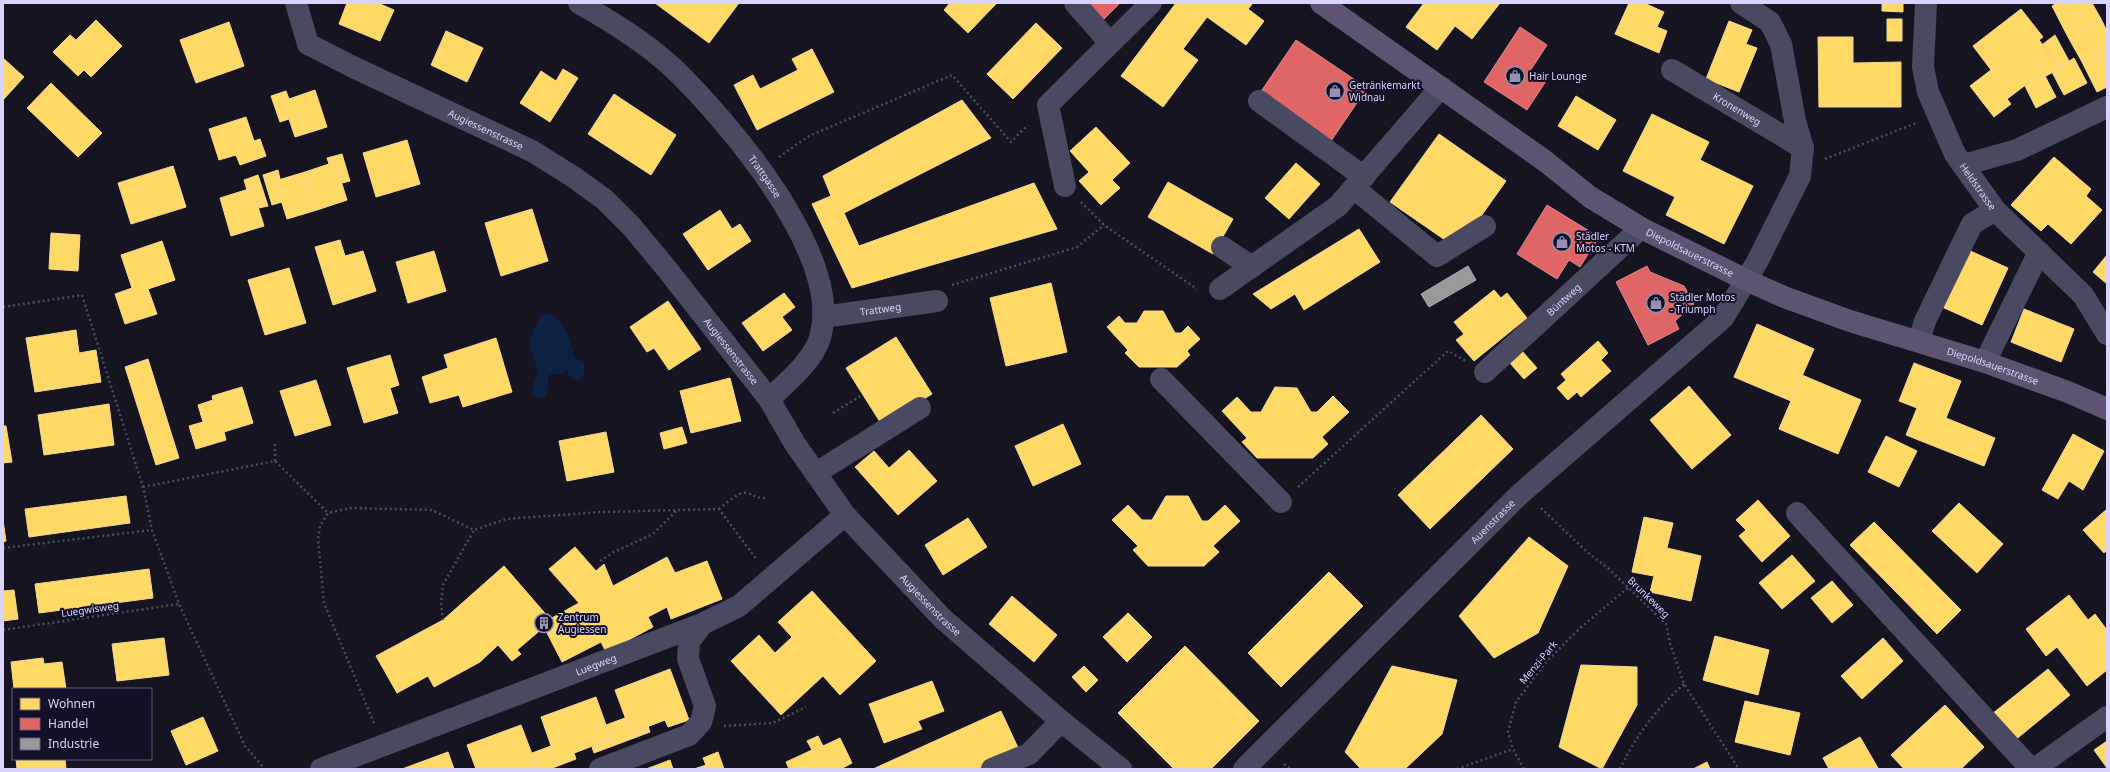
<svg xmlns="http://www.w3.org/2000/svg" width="2110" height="772" font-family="'Noto Sans',sans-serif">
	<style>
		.water { fill: #0d2144 }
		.homes { fill: #ffd966; stroke: #f4d894 }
		.shops { fill: #e06666; stroke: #de8794 }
		.industry { fill: #999; stroke: #acabb8 }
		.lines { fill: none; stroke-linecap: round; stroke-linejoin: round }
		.path { stroke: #44505f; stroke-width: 2.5; stroke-dasharray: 2 3; stroke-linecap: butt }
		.minor { stroke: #4a4962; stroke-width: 22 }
		.major { stroke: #5e5373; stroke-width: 22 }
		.labels { text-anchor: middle; stroke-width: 4; stroke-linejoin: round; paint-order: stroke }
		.poi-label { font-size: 10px; fill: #d9d4ff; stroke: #130f26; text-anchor: start }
		.street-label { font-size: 10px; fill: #d9d4ff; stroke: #130f26 }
	</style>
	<rect width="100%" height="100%" fill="#161421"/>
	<path class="water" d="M547 313C566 321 569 340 575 358L584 362V376L577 381 570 378 567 369 559 374 548 375V389L545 396 537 398 531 393 538 371 529 344 533 330 541 315Z"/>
	<path class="homes" d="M347 3H378L394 10 380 41 339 24Z
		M655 3H739L709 43Z
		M950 3H997L968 33 944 10Z
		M1176 3H1253L1248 9 1264 21 1246 45 1207 17 1183 49 1198 60 1163 107 1121 76Z
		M1424 3H1500L1472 39 1455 26 1437 50 1406 27Z
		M1629 3H1644L1664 12 1657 27 1667 31 1659 53 1615 34Z
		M1882 3H1903V12L1882 11Z
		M2057 3H2092L2101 19 2068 37 2052 6Z
		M2021 9 2043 37 2039 40 2061 68 2038 80 2036 77 2007 99 2011 104 1994 117 1970 86 1991 70 1973 46Z
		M1887 19H1902V41H1887Z
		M2101 19 2107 31V49L2082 62 2068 37Z
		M96 20 122 46 91 77 84 70 78 76 53 52 70 35 76 40Z
		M1729 21 1752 30 1746 44 1757 48 1739 92 1706 79Z
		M229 22 244 66 196 83 180 40Z
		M1036 23 1062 48 1013 99 987 74Z
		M446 31 483 48 467 82 431 65Z
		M2055 35 2069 61 2061 68 2043 44Z
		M1818 37H1853V63L1901 62V107H1819Z
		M812 49 834 92 757 130 734 85 753 75 760 89 798 70 792 59Z
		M2107 49V87L2097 92 2082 62Z
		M3 58 24 77 3 100Z
		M2074 58 2087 83 2064 95 2052 72Z
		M563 69 578 78 550 122 520 103 541 71 556 81Z
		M2045 76 2056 97 2036 108 2025 86 2036 77 2038 80Z
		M51 83 102 133 78 157 27 108Z
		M315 90 327 127 295 137 289 119 280 122 271 96 286 91 289 99Z
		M614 94 676 135 651 175 588 134Z
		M1576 96 1616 120 1598 150 1558 126Z
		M962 100 991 138 844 213 859 246 1034 183 1057 229 852 288 812 204 831 196 823 176Z
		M1652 114 1709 142 1700 160 1753 186 1724 244 1666 215 1675 197 1623 171Z
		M246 117 254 141 260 139 266 156 240 165 236 155 219 160 209 129Z
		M1096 127 1130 163 1112 180 1120 188 1101 205 1079 181 1089 172 1070 151Z
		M1439 134 1506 181 1479 219 1445 240 1390 202Z
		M407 140 420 184 376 197 363 153Z
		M342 154 350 181 342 183 335 162 329 164 327 158Z
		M2054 157 2091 189 2086 196 2102 210 2071 244 2048 224 2041 231 2011 205Z
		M335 162 347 200 317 210 305 172Z
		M1296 163 1320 184 1289 219 1265 198Z
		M173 166 186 207 131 224 118 183Z
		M278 170 280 179 275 181 282 202 272 205 263 175Z
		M305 172 317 210 287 219 275 181Z
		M258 175 268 206 259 208 252 188 247 190 244 180Z
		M1168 182 1233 219 1213 254 1148 217Z
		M252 188 264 226 231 236 220 198Z
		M532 209 548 261 501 276 485 223Z
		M720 210 732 229 740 224 751 241 708 270 683 234Z
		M1359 229 1380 262 1304 310 1295 294 1271 309 1253 294Z
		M51 233 80 235 78 271 49 269Z
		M340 240 345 256 363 251 376 291 333 305 315 247Z
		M162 241 175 280 148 289 157 314 125 324 115 294 132 288 121 255Z
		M1966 249 2008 268 1982 325 1940 306Z
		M434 251 446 291 408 303 396 262Z
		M2107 255V284L2093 272Z
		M289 268 306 323 265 335 248 280Z
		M1051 283 1067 352 1006 366 990 298Z
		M1494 290 1501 298 1507 293 1527 318 1474 361 1456 340 1464 334 1454 322Z
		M784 293 795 307 782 317 792 330 763 351 742 323Z
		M668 301 701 349 669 370 654 348 647 352 630 327Z
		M2024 309 2074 329 2061 362 2011 342Z
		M1144 311H1163L1175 333H1181L1188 326 1200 339 1187 351 1190 355 1177 367H1139L1125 353 1128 350 1107 327 1119 316 1125 323H1137Z
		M1757 324 1814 349 1791 401 1734 377Z
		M76 330 79 353 96 350 101 382 35 392 26 338Z
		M896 337 932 394 882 425 846 368Z
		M496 338 512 392 463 407 459 395 430 403 422 377 448 368 444 355Z
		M1598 341 1608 353 1601 360 1611 371 1581 397 1577 392 1568 400 1557 388 1566 380 1561 374Z
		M1522 351 1537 368 1524 379 1509 362Z
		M390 355 399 385 390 388 398 413 364 423 347 368Z
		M148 359 179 458 156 465 125 367Z
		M1914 363 1961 381 1946 418 1995 438 1984 466 1906 435 1917 408 1899 401Z
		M1802 375 1861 400 1838 454 1779 429Z
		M730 378 741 421 691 433 680 391Z
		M316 380 331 425 295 436 280 391Z
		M1689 386 1731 435 1692 469 1650 420Z
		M242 387 253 423 224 432 226 440 196 449 189 426 203 422 198 405 213 400 212 396Z
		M1275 387 1297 388 1311 412H1317L1333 396 1349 412 1322 437 1328 444 1313 458H1257L1242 442 1247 438 1222 411 1237 397 1251 412H1261Z
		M109 404 114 445 44 455 38 415Z
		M1481 415 1513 449 1430 529 1398 495Z
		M1063 424 1081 464 1033 486 1015 446Z
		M3 426H6L12 462 3 463Z
		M682 427 687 443 664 449 660 433Z
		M606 432 614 472 567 481 559 441Z
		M2073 434 2104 451 2083 490 2069 481 2058 499 2042 490Z
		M1886 436 1917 451 1899 487 1868 472Z
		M909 450 937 481 898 515 855 467 874 451 889 468Z
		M126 496 130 523 29 537 25 509Z
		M1166 496H1188L1202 521H1208L1225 505 1240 521 1213 546 1219 552 1204 566H1148L1133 550 1138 546 1112 520 1128 505 1142 520H1152Z
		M1758 500 1790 536 1762 562 1739 536 1746 530 1736 520Z
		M1959 503 2003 544 1977 573 1932 531Z
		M2107 509V550L2104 553 2083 530Z
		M1644 517 1673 523 1667 548 1701 556 1691 601 1650 592 1654 576 1632 572Z
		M968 518 987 547 943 575 925 545Z
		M3 520 6 541 3 542Z
		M1874 522 1961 610 1937 634 1850 545Z
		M1529 537 1568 566 1538 633 1494 658 1459 616Z
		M575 547 596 571 604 564 613 586 667 557 675 573 707 561 722 599 671 619 667 607 648 617 653 627 606 652 601 642 562 662 544 627 517 650 521 654 512 661 498 645 480 662 434 687 428 676 397 693 376 656 443 620 504 566 550 619 579 603 549 569Z
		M1792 555 1815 581 1782 609 1759 583Z
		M149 569 153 598 39 613 35 584Z
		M1329 572 1363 606 1281 687 1248 653Z
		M1832 581 1853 605 1832 623 1811 598Z
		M14 590 18 619 3 621V591Z
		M812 591 876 661 840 695 823 676 781 715 731 661 759 635 775 653 792 637 778 622Z
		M2069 595 2088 620 2095 614 2107 630V651L2105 653 2107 655V670L2087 686 2057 647 2046 656 2026 629Z
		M1012 596 1057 635 1034 662 989 624Z
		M1128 613 1152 637 1127 662 1103 637Z
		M1715 636 1769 650 1758 695 1703 680Z
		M164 638 169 675 117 681 112 644Z
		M1883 638 1903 661 1862 699 1841 676Z
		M1185 646 1259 721 1211 769H1174L1118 713Z
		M43 658 44 664 62 662 66 689H14L11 662Z
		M1581 665 1637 667V705L1602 769 1559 747Z
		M1084 666 1098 680 1086 692 1072 677Z
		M1392 666 1457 680 1442 734 1405 769H1361L1345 752Z
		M670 669 686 712 631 733 615 690Z
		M2048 669 2070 695 2014 741 1992 714Z
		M932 681 944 711 918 721 922 729 884 743 869 704Z
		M596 697 611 739 556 760 541 717Z
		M1745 701 1800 713 1790 755 1735 742Z
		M1945 705 1984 747 1961 769H1904L1891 755Z
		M1001 711 1019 750 977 769H873Z
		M686 712 689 720 668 727 665 720Z
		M203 717 218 751 186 765 171 731Z
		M625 718 631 733 648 726 650 732 594 753 592 747 611 739 606 725Z
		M521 725 537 767 532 769H476L467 745Z
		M818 736 823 746 840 738 852 763 841 769H789L786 762 812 750 807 741Z
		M1860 737 1878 768 1829 769 1823 758Z
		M2107 741V768L2094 750Z
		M551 746 556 760 574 753 576 759 550 769H532L537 767 532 753Z
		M448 752 454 769H402Z
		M718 752 724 769H713L711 763 706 765 703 758Z
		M16 759H65L66 769H17Z
		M670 760 673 769H646L657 765Z
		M1707 762 1710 769H1693Z
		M711 763 713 769H694L706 765Z"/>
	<path class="shops" d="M1083 3H1120L1101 22Z
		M1520 27 1547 45 1530 71 1546 81 1527 110 1484 82Z
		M1296 40 1367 88 1331 141 1260 93Z
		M1547 205 1599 237 1580 267 1569 260 1557 279 1517 254Z
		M1647 266 1650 272 1684 286 1694 304 1675 321 1679 329 1648 345 1616 282Z"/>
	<path class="industry" d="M1468 266 1476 280 1429 307 1421 294Z"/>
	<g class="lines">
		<path class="path" d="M779 157 809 136 952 75 1011 142 1028 125
			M1825 159 1916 123
			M1081 202 1104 225 1197 289
			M952 285 1077 247 1104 225
			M3 307 82 295 143 487 152 530 179 604 245 746 265 769
			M833 413 862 395
			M275 461V442
			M143 487 275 461 328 513
			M1298 487 1448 351 1466 361
			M1541 508 1587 552 1609 569 1666 624 1670 643 1684 684 1739 769
			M719 509C726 504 738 491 747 493 755 495 754 498 765 498
			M3 548 152 530
			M600 561 614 552 653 534 676 511
			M443 620 441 604 443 585 474 530
			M3 630 179 604
			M374 723 324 603 318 539 320 526 328 513 351 508 432 510 474 530 506 519 601 512 719 509 757 560
			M724 726 773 723 806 707
			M1284 764 1291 769
			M1457 769 1513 749
			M1524 769 1513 749 1508 732 1516 702 1546 662 1580 628 1629 587
			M1620 769C1635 737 1657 708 1684 684"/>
		<g class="minor">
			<path id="s1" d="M296 3 308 44 353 67 532 151 572 176 604 199 632 227 666 268 769 399 795 444 845 515 943 619 1061 721 1121 769"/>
			<path id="s2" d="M579 3C612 22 645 42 673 68 728 121 841 253 821 334 816 358 787 383 769 399"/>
			<path d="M1075 3 1110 43"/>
			<path id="s3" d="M1926 3 1923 67 1928 92 1955 154 1995 210 2083 295 2107 334"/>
			<path id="s4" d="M1672 70 1803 148"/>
			<path d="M1259 101 1364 177"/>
			<path d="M1963 165 2017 150 2107 107"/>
			<path d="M1065 186 1048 105 1151 3"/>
			<path d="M1354 188 1437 256 1485 226"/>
			<path d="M1222 247 1252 267"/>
			<path d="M1220 289 1338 206 1441 87"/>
			<path id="s5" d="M823 317 937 301"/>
			<path d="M1919 341 1925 321 1972 224 1995 210"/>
			<path d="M1985 362 2039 252"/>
			<path id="s6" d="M1485 372 1641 228"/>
			<path d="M1161 379 1281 502"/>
			<path d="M816 473 920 408"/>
			<path d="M1797 513 2031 769"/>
			<path id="s7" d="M321 769 702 624 739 606 845 515"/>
			<path d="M600 769 689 735 701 722 705 706 688 659 689 642 702 624"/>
			<path d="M992 769 1029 754 1061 721"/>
			<path id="s8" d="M1244 769 1519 495 1723 318 1757 262 1800 176 1803 148 1795 121 1781 44 1770 22 1741 3"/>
			<path d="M2034 769 2107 717"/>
		</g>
		<path class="major" id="s9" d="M1321 3 1545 161 1590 197 1641 228 1746 280 1784 297 1850 321 1985 362 2068 392 2107 409"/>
	</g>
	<defs>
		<g id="shop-ring" transform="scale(1)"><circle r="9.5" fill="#130f26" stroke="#9591b1" stroke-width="1.5"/><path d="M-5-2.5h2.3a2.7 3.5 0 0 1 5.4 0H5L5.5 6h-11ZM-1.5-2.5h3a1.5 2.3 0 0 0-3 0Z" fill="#9591b1"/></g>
		<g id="building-ring" transform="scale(1)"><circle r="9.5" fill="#130f26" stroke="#9591b1" stroke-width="1.5"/><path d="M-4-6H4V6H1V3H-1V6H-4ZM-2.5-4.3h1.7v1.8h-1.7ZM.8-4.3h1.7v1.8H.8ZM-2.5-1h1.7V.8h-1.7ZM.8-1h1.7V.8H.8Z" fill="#9591b1"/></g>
	</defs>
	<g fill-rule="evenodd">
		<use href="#shop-ring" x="1515" y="76"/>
		<use href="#shop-ring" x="1335" y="91"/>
		<use href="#shop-ring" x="1562" y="242"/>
		<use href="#shop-ring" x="1656" y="303"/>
		<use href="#building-ring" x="544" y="623"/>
	</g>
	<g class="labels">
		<g class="poi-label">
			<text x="1529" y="80">Hair Lounge</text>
			<text x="1349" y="89">Getränkemarkt<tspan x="1349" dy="12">Widnau</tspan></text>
			<text x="1576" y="240">Städler<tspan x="1576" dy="12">Motos - KTM</tspan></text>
			<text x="1670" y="301">Städler Motos<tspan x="1670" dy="12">- Triumph</tspan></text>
			<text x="558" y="621">Zentrum<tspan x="558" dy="12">Augiessen</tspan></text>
		</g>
		<g class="street-label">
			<text dy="4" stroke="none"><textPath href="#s4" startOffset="76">Kronenweg</textPath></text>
			<text dy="4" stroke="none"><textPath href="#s1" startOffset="240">Augiessenstrasse</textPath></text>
			<text dy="4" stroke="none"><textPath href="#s2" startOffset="257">Trattgasse</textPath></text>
			<text dy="4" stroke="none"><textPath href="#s3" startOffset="197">Heldstrasse</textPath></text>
			<text dy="4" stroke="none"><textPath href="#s9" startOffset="446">Diepoldsauerstrasse</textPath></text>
			<text dy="4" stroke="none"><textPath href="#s6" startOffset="107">Büntweg</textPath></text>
			<text dy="4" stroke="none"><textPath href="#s5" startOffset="58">Trattweg</textPath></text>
			<text dy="4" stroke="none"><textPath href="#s1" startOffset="576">Augiessenstrasse</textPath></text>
			<text dy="4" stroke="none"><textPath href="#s9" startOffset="770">Diepoldsauerstrasse</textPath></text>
			<text dy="4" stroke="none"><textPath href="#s8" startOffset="351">Auenstrasse</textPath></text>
			<text transform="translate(1649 597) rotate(44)" y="4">Brunkeweg</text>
			<text dy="4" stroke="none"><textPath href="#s1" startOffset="900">Augiessenstrasse</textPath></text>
			<text transform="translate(90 609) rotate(-8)" y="4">Luegwisweg</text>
			<text transform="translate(1538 662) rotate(-50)" y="4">Menzi-Park</text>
			<text dy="4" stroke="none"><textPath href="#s7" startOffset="294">Luegweg</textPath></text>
		</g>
	</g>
	<rect width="2110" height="772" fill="none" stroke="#d9d4ff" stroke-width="8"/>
	<rect x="12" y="688" width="140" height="72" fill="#130f26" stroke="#625e7d"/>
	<rect x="20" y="698" width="20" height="12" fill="#ffd966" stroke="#625e7d"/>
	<text x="48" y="708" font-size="12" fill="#d9d4ff">Wohnen</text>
	<rect x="20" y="718" width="20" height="12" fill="#e06666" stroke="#625e7d"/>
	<text x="48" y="728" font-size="12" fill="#d9d4ff">Handel</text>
	<rect x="20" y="738" width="20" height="12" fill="#999999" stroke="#625e7d"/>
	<text x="48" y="748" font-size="12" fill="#d9d4ff">Industrie</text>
</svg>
